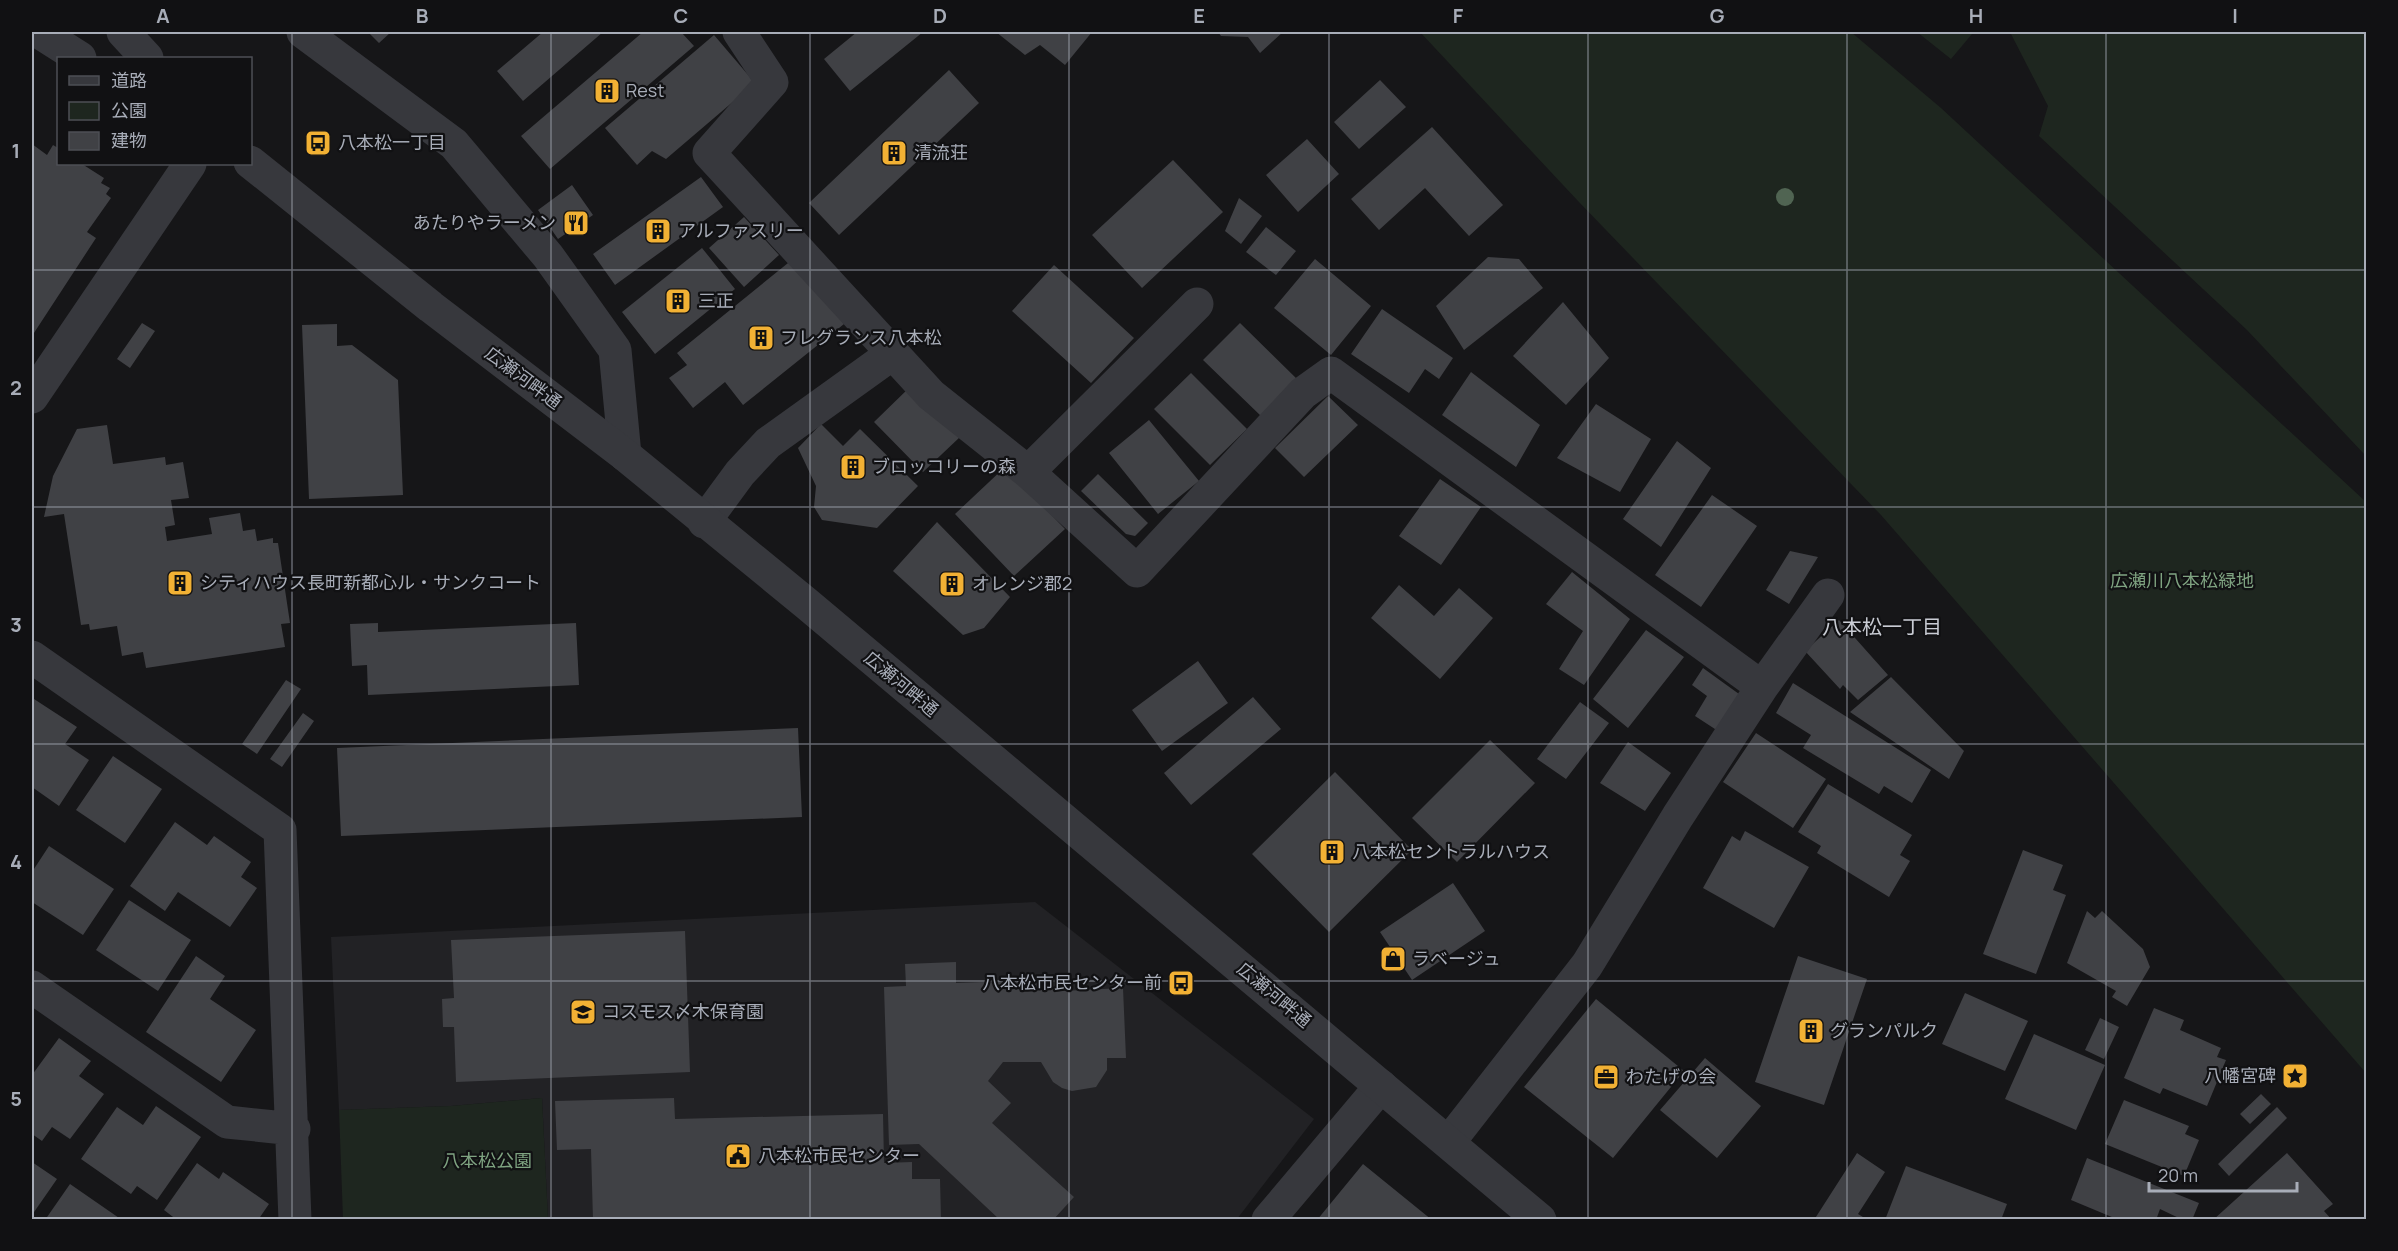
<svg xmlns="http://www.w3.org/2000/svg" width="2398" height="1251" font-family="Manrope,'Noto Sans JP',sans-serif">
	<style>
		.built { fill: #222225 }
		.green { fill: #1e261f }
		.building { fill: #404145 }
		.lines { fill: none; stroke-linecap: round; stroke-linejoin: round }
		.minor { stroke: #37383d; stroke-width: 33 }
		.tertiary { stroke: #37383d; stroke-width: 33 }
		.tree { fill: #506452 }
		.grid { fill: none; stroke: #a8adb8; stroke-width: 1.5; stroke-opacity: 0.55 }
		.labels { text-anchor: middle; stroke-width: 4.5; stroke-linejoin: round; paint-order: stroke }
		.poi-label { font-size: 18px; fill: #a8adb8; stroke: #111113; text-anchor: start }
		.street-label { font-size: 18px; fill: #a8adb8; stroke: #111113 }
		.park-label { font-size: 18px; fill: #7fa381; stroke: #111113 }
		.neighbourhood-label { font-size: 20px; fill: #c9ccd4; stroke: #111113 }
		.neatline { fill: none; stroke: #a8adb8; stroke-width: 2 }
		.grid-label { font-size: 20px; text-anchor: middle; font-weight: bold; fill: #a8adb8 }
	</style>
	<rect width="100%" height="100%" fill="#161618"/>
	<path class="built" d="M1035 902 1314 1119 1237 1219H548L542 1098 451 1106 339 1110 331 937Z"/>
	<path class="green" d="M1420 32H1851L1941 108 2366 502V1073L1881 515 1578 201Z
		M1917 32H1970L1972 34 1951 59Z
		M2010 32H2366V456L2247 330 2039 136 2048 106Z
		M542 1098 548 1219H343L339 1110 451 1106Z"/>
	<path class="building" d="M368 32H391L379 43Z
		M543 32H603L523 101 497 71Z
		M643 32H681L694 46 550 169 521 136Z
		M857 32H923L850 91 824 59Z
		M996 32H1092L1065 65 1040 45 1025 55Z
		M1218 32H1283L1260 53 1248 37 1221 36Z
		M714 35 755 83 666 159 652 151 637 165 605 128Z
		M949 70 979 103 839 235 809 203Z
		M1380 80 1406 107 1359 149 1334 122Z
		M1432 127 1503 205 1469 236 1425 188 1379 230 1351 199Z
		M1307 139 1339 174 1298 212 1266 175Z
		M32 144 47 155 53 145 58 148V164H82L104 178 101 183 110 188 106 194 111 198 87 232 96 238 32 336Z
		M1173 160 1223 212 1142 288 1092 235Z
		M701 177 723 207 615 285 593 254Z
		M572 185 593 215 558 239 538 210Z
		M1239 198 1262 216 1241 244 1225 231Z
		M744 217 779 255 744 287 709 248Z
		M1266 227 1296 251 1276 275 1246 252Z
		M702 248 735 289 655 354 622 312Z
		M1488 257 1519 259 1543 288 1464 350 1436 306Z
		M793 259 844 324 743 405 725 382 693 408 669 378 687 365 677 353Z
		M1315 259 1371 306 1331 355 1274 308Z
		M1054 265 1134 338 1091 383 1012 311Z
		M1563 302 1609 358 1566 405 1513 356Z
		M1382 309 1453 358 1439 379 1425 369 1409 393 1351 354Z
		M142 323 155 331 130 368 117 359Z
		M1240 323 1298 380 1262 417 1203 360Z
		M337 324V346L352 345 398 380 403 495 309 499 302 325Z
		M1471 372 1540 425 1516 467 1442 415Z
		M1191 373 1247 429 1210 465 1154 409Z
		M911 386 960 437 923 472 874 422Z
		M1328 396 1358 425 1304 477 1275 448Z
		M1596 404 1651 439 1620 492 1557 458Z
		M1149 420 1199 481 1158 514 1109 453Z
		M821 424 843 446 860 429 918 486 877 528 822 520 814 507 816 486 798 448Z
		M107 425 113 464 165 457 166 465 183 462 189 498 171 500 175 525 165 527 167 541 212 534 209 518 240 513 243 531 255 529 257 541 273 538V543H278L290 623 281 624 285 647 146 668 143 652 122 656 117 626 90 630 89 624 81 625 64 514 44 517 53 476 77 429Z
		M1677 441 1711 468 1661 547 1623 519Z
		M1005 467 1065 529 1014 576 955 514Z
		M1098 474 1148 523 1135 536 1126 534 1081 491Z
		M1440 479 1481 507 1441 565 1399 536Z
		M1712 495 1757 526 1701 607 1655 575Z
		M937 522 1010 597 984 628 963 635 893 571Z
		M1790 551 1818 557 1789 604 1766 590Z
		M1572 572 1630 619 1584 685 1559 669 1583 631 1546 604Z
		M1399 585 1434 616 1459 588 1493 618 1440 679 1371 618Z
		M1839 620 1888 675 1858 700 1843 685 1840 689 1805 651Z
		M378 623V632L576 623 579 685 368 695 367 665 352 666 350 624Z
		M1646 630 1684 657 1628 728 1593 699Z
		M1198 661 1228 703 1162 751 1132 710Z
		M1703 668 1739 694 1718 731 1695 716 1707 696 1692 685Z
		M1891 677 1964 751 1949 779 1850 712Z
		M286 680 301 689 257 754 242 744Z
		M1793 683 1931 770 1912 803 1884 786 1879 794 1803 748 1811 735 1776 713Z
		M1253 697 1281 729 1191 805 1164 773Z
		M34 699 77 727 65 744 89 760 59 806 32 787V702Z
		M1580 702 1609 723 1566 779 1537 759Z
		M303 713 314 721 282 767 270 759Z
		M798 728 802 817 341 836 337 748Z
		M1756 733 1826 779 1793 828 1723 782Z
		M1490 740 1535 783 1457 862 1412 818Z
		M1628 742 1671 773 1645 811 1600 783Z
		M113 756 162 789 125 843 76 810Z
		M1335 772 1412 850 1329 932 1252 854Z
		M1828 784 1912 835 1900 855 1910 861 1889 897 1817 853 1821 846 1798 832Z
		M175 822 207 845 214 836 251 862 241 877 257 888 230 927 178 892 165 911 130 886Z
		M1745 831 1809 867 1774 928 1703 888 1732 836 1740 841Z
		M49 846 114 889 83 935 32 902V872Z
		M2023 850 2063 865 2053 890 2066 895 2036 974 1983 954Z
		M1453 883 1485 931 1412 980 1380 932Z
		M129 900 191 940 158 991 96 950Z
		M2087 911 2095 918 2102 911 2143 949 2150 967 2127 1006 2112 997 2116 991 2067 963Z
		M685 931 690 1072 456 1082 454 1027H443L442 999 454 998 451 940Z
		M196 956 225 976 210 999 256 1030 221 1082 146 1032Z
		M1798 956 1867 979 1824 1105 1755 1082Z
		M956 962V983L1061 979 1062 991 1123 988 1126 1058H1107V1070L1096 1087 1072 1091 1062 1088 1053 1082 1041 1062H1003L988 1081 1011 1103 992 1123 1074 1197 1053 1220H1000L919 1144 889 1145 884 987 906 986 905 964Z
		M1965 993 2028 1021 2005 1071 1942 1044Z
		M1596 999 1684 1071 1613 1158 1524 1087Z
		M2154 1008 2184 1020 2180 1030 2221 1048 2217 1057 2226 1060 2207 1106 2163 1088 2160 1094 2124 1078Z
		M2100 1018 2119 1027 2104 1059 2085 1050Z
		M2034 1034 2105 1065 2076 1130 2005 1099Z
		M59 1038 91 1061 79 1076 104 1094 70 1139 52 1127 42 1141 32 1134V1075Z
		M1705 1058 1761 1106 1717 1158 1660 1110Z
		M2261 1094 2271 1104 2250 1124 2240 1114Z
		M674 1098 675 1119 883 1114 884 1163 912 1162V1179H940L941 1220H593L591 1149 557 1150 555 1101Z
		M2124 1100 2189 1126 2185 1134 2199 1140 2184 1176 2105 1144Z
		M156 1106 201 1137 157 1200 137 1186 131 1194 81 1159 117 1107 143 1125Z
		M2277 1107 2287 1118 2229 1176 2218 1164Z
		M1857 1153 1885 1172 1858 1214 1868 1220H1814Z
		M2287 1153 2333 1204 2324 1211 2332 1220H2213Z
		M2087 1158 2199 1203 2192 1220H2183L2160 1209 2156 1220H2119L2071 1200Z
		M32 1162 57 1179 32 1215Z
		M197 1163 219 1179 223 1172 269 1204 258 1220H177L164 1210Z
		M1363 1164 1432 1220H1317Z
		M1906 1166 2007 1204 2001 1220H1885Z
		M70 1184 122 1220H45Z"/>
	<g class="lines">
		<path class="minor" d="M303 32 454 144 548 256 615 350 625 455
			M739 32 772 82 709 153 931 395 1028 472 1137 571 1303 393 1331 373 1762 687
			M32 397 190 164
			M1028 472 1197 304
			M704 522 740 473 768 443 892 354
			M32 657 280 830 295 1220
			M32 987 227 1122 294 1129
			M1449 1142 1587 965 1678 816 1762 687 1828 595
			M1268 1220 1381 1086"/>
		<path class="tertiary" d="M39 32 80 58
			M123 32 147 58
			M250 162 431 307 625 455 807 604 1540 1220"/>
	</g>
	<circle class="tree" cx="1785" cy="197" r="9"/>
	<path class="grid" d="M292 32V1220M551 32V1220M810 32V1220M1069 32V1220M1329 32V1220M1588 32V1220M1847 32V1220M2106 32V1220M32 270H2366M32 507H2366M32 744H2366M32 981H2366"/>
	<defs>
		<g id="building-square" transform="scale(1.35)"><rect x="-9" y="-9" width="18" height="18" rx="4" fill="#f2b134" stroke="#111113"/><path d="M-4-6H4V6H1V3H-1V6H-4ZM-2.5-4.3h1.7v1.8h-1.7ZM.8-4.3h1.7v1.8H.8ZM-2.5-1h1.7V.8h-1.7ZM.8-1h1.7V.8H.8Z" fill="#111"/></g>
		<g id="bus-square" transform="scale(1.35)"><rect x="-9" y="-9" width="18" height="18" rx="4" fill="#f2b134" stroke="#111113"/><path d="M-5-6H5V4H4V6H2V4H-2V6H-4V4H-5ZM-3.5-4V0h7V-4ZM-3.5 1.2v1.5H-2V1.2ZM2 1.2v1.5H3.5V1.2Z" fill="#111"/></g>
		<g id="restaurant-square" transform="scale(1.35)"><rect x="-9" y="-9" width="18" height="18" rx="4" fill="#f2b134" stroke="#111113"/><path d="M-5-6h1v4h1v-4h1v4h1v-4h1v5L-1.5 .5V6h-2V.5L-5-1ZM5-6V6H3V1.5H1.5Q1.5-4 5-6Z" fill="#111"/></g>
		<g id="shop-square" transform="scale(1.35)"><rect x="-9" y="-9" width="18" height="18" rx="4" fill="#f2b134" stroke="#111113"/><path d="M-5-2.5h2.3a2.7 3.5 0 0 1 5.4 0H5L5.5 6h-11ZM-1.5-2.5h3a1.5 2.3 0 0 0-3 0Z" fill="#111"/></g>
		<g id="school-square" transform="scale(1.35)"><rect x="-9" y="-9" width="18" height="18" rx="4" fill="#f2b134" stroke="#111113"/><path d="M0-5L7-2L0 1L-7-2ZM-4 1L0 2.5L4 1V4Q0 6-4 4Z" fill="#111"/></g>
		<g id="sight-square" transform="scale(1.35)"><rect x="-9" y="-9" width="18" height="18" rx="4" fill="#f2b134" stroke="#111113"/><path d="M0-6L1.8-2.2L6-1.7L2.9 1.2L3.7 5.4L0 3.3L-3.7 5.4L-2.9 1.2L-6-1.7L-1.8-2.2Z" fill="#111"/></g>
		<g id="office-square" transform="scale(1.35)"><rect x="-9" y="-9" width="18" height="18" rx="4" fill="#f2b134" stroke="#111113"/><path d="M-6-3h4V-5.5h4V-3h4V5H-6ZM-1-4.5V-3h2v-1.5ZM-6 0V1H6V0Z" fill="#111"/></g>
		<g id="civic-square" transform="scale(1.35)"><rect x="-9" y="-9" width="18" height="18" rx="4" fill="#f2b134" stroke="#111113"/><path d="M-.6-6.5H3V-4.5H.6V-3L4-1V1h2V6H-6V1h2V-1L-.6-3ZM-1.2 2.5V6h2.4V2.5Z" fill="#111"/></g>
	</defs>
	<g fill-rule="evenodd">
		<use href="#building-square" x="607" y="91"/>
		<use href="#bus-square" x="318" y="143"/>
		<use href="#building-square" x="894" y="153"/>
		<use href="#restaurant-square" x="576" y="223"/>
		<use href="#building-square" x="658" y="231"/>
		<use href="#building-square" x="678" y="301"/>
		<use href="#building-square" x="761" y="338"/>
		<use href="#building-square" x="853" y="467"/>
		<use href="#building-square" x="180" y="583"/>
		<use href="#building-square" x="952" y="584"/>
		<use href="#building-square" x="1332" y="852"/>
		<use href="#shop-square" x="1393" y="959"/>
		<use href="#bus-square" x="1181" y="983"/>
		<use href="#school-square" x="583" y="1012"/>
		<use href="#building-square" x="1811" y="1031"/>
		<use href="#sight-square" x="2295" y="1076"/>
		<use href="#office-square" x="1606" y="1077"/>
		<use href="#civic-square" x="738" y="1156"/>
	</g>
	<g class="labels">
		<g class="poi-label">
			<text x="626" y="97">Rest</text>
			<text x="338" y="149">八本松一丁目</text>
			<text x="914" y="159">清流荘</text>
			<text x="556" y="229" text-anchor="end">あたりやラーメン</text>
			<text x="678" y="237">アルファスリー</text>
			<text x="698" y="307">三正</text>
			<text x="780" y="344">フレグランス八本松</text>
			<text x="872" y="473">ブロッコリーの森</text>
			<text x="200" y="589">シティハウス長町新都心ル・サンクコート</text>
			<text x="972" y="590">オレンジ郡2</text>
			<text x="1352" y="858">八本松セントラルハウス</text>
			<text x="1412" y="965">ラベージュ</text>
			<text x="1162" y="989" text-anchor="end">八本松市民センター前</text>
			<text x="602" y="1018">コスモス〆木保育園</text>
			<text x="1830" y="1037">グランパルク</text>
			<text x="2276" y="1082" text-anchor="end">八幡宮碑</text>
			<text x="1626" y="1083">わたげの会</text>
			<text x="758" y="1162">八本松市民センター</text>
		</g>
		<g class="street-label">
			<text transform="translate(523 378) rotate(37)" y="6">広瀬河畔通</text>
			<text transform="translate(901 684) rotate(40)" y="6">広瀬河畔通</text>
			<text transform="translate(1274 995) rotate(40)" y="6">広瀬河畔通</text>
		</g>
		<g class="park-label">
			<text x="2182" y="587">広瀬川八本松緑地</text>
			<text x="487" y="1167">八本松公園</text>
		</g>
		<g class="neighbourhood-label">
			<text x="1882" y="634">八本松一丁目</text>
		</g>
	</g>
	<rect width="2398" height="1251" fill="none" stroke="#111113" stroke-width="66"/>
	<rect x="57" y="57" width="195" height="108" fill="#111113" stroke="#4d4f55" stroke-width="1.5"/>
	<rect x="69" y="76" width="30" height="9" fill="#37383d" stroke="#4d4f55" stroke-width="1.5"/>
	<text x="111" y="87" font-size="18" fill="#a8adb8">道路</text>
	<rect x="69" y="102" width="30" height="18" fill="#1e261f" stroke="#4d4f55" stroke-width="1.5"/>
	<text x="111" y="117" font-size="18" fill="#a8adb8">公園</text>
	<rect x="69" y="132" width="30" height="18" fill="#404145" stroke="#4d4f55" stroke-width="1.5"/>
	<text x="111" y="147" font-size="18" fill="#a8adb8">建物</text>
	<path d="M2149 1182v9h148v-9" fill="none" stroke="#a8adb8" stroke-width="3"/>
	<text x="2158" y="1182" font-size="18" fill="#a8adb8" stroke="#111113" stroke-width="4.5" paint-order="stroke">20 m</text>
	<rect x="33" y="33" width="2332" height="1185" class="neatline"/>
	<g class="grid-label">
		<text x="163" y="23">A</text>
		<text x="422" y="23">B</text>
		<text x="681" y="23">C</text>
		<text x="940" y="23">D</text>
		<text x="1199" y="23">E</text>
		<text x="1458" y="23">F</text>
		<text x="1717" y="23">G</text>
		<text x="1976" y="23">H</text>
		<text x="2235" y="23">I</text>
		<text x="16" y="158">1</text>
		<text x="16" y="395">2</text>
		<text x="16" y="632">3</text>
		<text x="16" y="869">4</text>
		<text x="16" y="1106">5</text>
	</g>
</svg>
